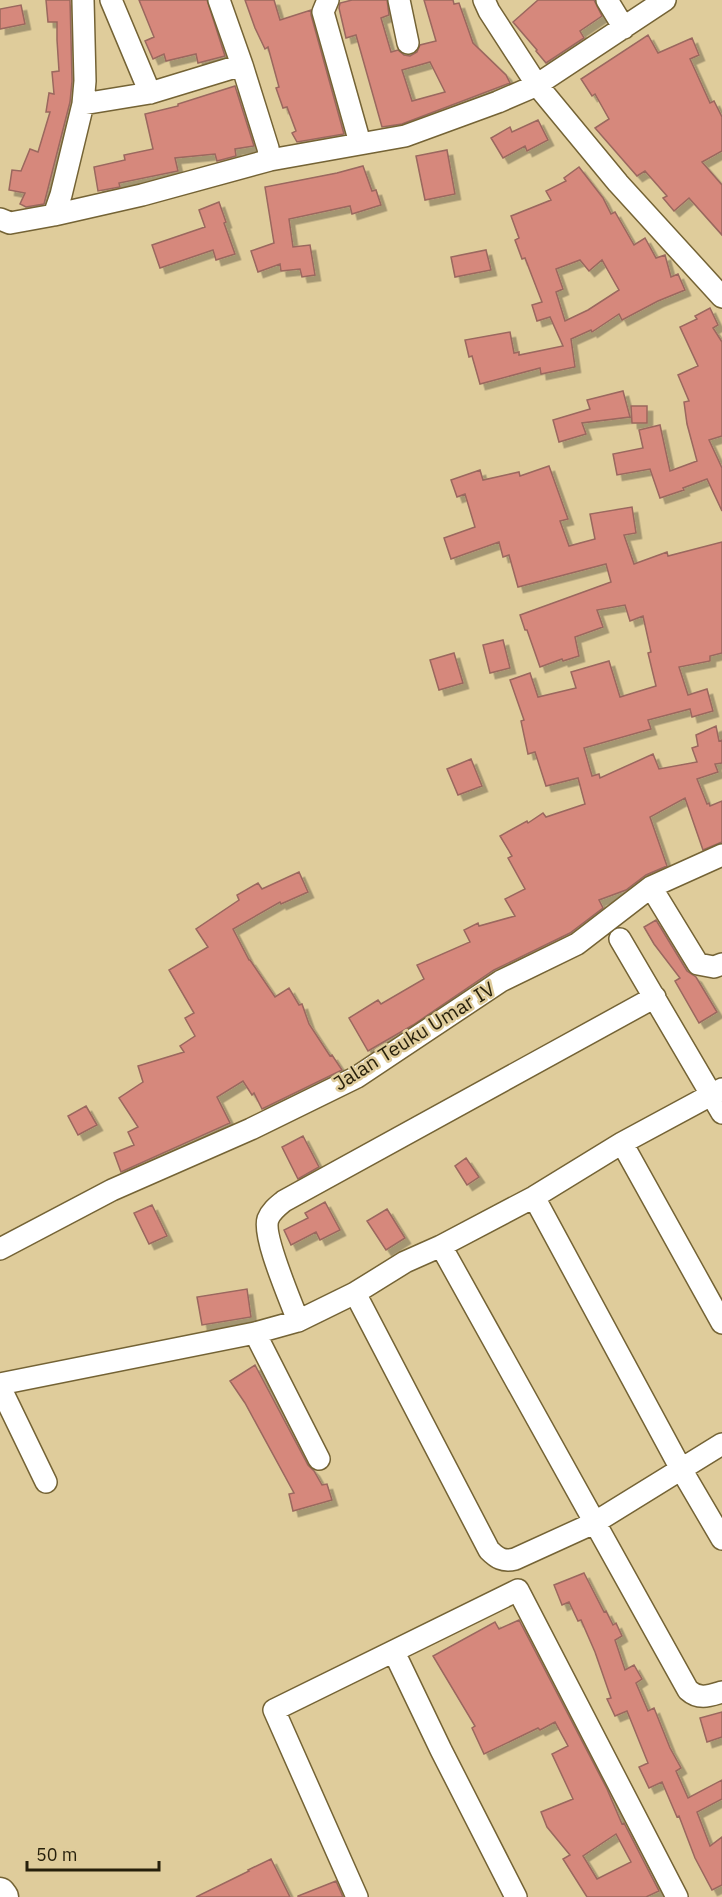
<svg xmlns="http://www.w3.org/2000/svg" width="722" height="1897" font-family="'IBM Plex Sans',sans-serif">
	<style>
		.building { fill: #d6887b; stroke: #9a675e; stroke-width: 1.5; fill-rule: evenodd; filter: url(#shadow) }
		.lines { fill: none; stroke-linecap: round; stroke-linejoin: round }
		.street-casing { stroke: #746335; stroke-width: 24 }
		.secondary-casing { stroke: #746335; stroke-width: 33 }
		.street { stroke: #fff; stroke-width: 21 }
		.secondary { stroke: #fff; stroke-width: 30 }
		.labels { text-anchor: middle; stroke-width: 5; stroke-linejoin: round; paint-order: stroke }
		.street-label { font-size: 20px; fill: #261f0b; stroke: #dfcc9b }
	</style>
	<defs>
		<filter id="shadow"><feDropShadow dx="5.5" dy="5.5" stdDeviation="0" flood-color="#0004"/></filter>
	</defs>
	<rect width="100%" height="100%" fill="#dfcc9b"/>
	<path class="building" d="M46 0H70L72 81 70 102 44 204 26 207 20 204 25 193 9 190 12 170 21 171 30 149 38 152 50 112H46L49 93 54 94 52 72 59 71 57 40V22H48Z
		M139 0H207L225 56 198 63 196 54 166 61 164 54 153 59 145 41 154 37Z
		M245 0H274L280 20 311 10V15L344 134 297 142 292 133 296 131 287 107 283 108 276 88 279 87 268 47 265 49 255 28Z
		M352 0H387L389 15 381 18 391 52 398 50 404 55 410 56 417 52 420 45 436 41 424 0H453L454 4 459 3 473 43 506 75 510 83 402 124 382 127 356 35 346 38 339 8 340 3ZM430 62 445 92 412 101 402 70Z
		M538 0H594L602 16 580 31 584 38 546 63 536 51 537 50 513 22Z
		M21 5 25 24 0 29V9Z
		M648 35 658 53 692 38 699 55 690 59 710 103 714 101 722 117V151L702 162 722 185V235L689 198 674 211 663 198 667 196 645 171 637 176 595 128 609 119 595 94 592 96 581 79Z
		M235 86 254 146 235 149 236 156 217 161 215 154 175 158 178 171 119 183 120 187 98 191 94 167 125 160 124 155 153 149 145 114 178 106V104Z
		M538 120 548 140 527 151 525 146 503 158 491 138 510 127 512 132Z
		M447 150 455 194 425 200 416 156Z
		M363 166 372 191 376 190 381 205 352 214 350 206 289 219 293 247 310 245 315 275 302 277 300 269 281 271 280 264 258 272 251 251 274 243 265 187 337 173Z
		M579 167 603 198 611 214 615 212 634 245 645 238 656 258 665 255 671 277 678 274 685 290 658 301 622 320 619 314 592 332 591 330 571 339 575 367 541 374 540 368 480 384 472 356 469 357 465 340 510 332 514 353 519 352V355L563 346 550 317 537 321 532 305 542 302 525 258 522 259 515 240 519 238 511 216 551 200 546 191 566 181 564 178ZM580 260 589 271 602 260 619 290 588 310 565 321 556 292 563 289 556 269Z
		M219 202 226 222 224 223 235 254 216 260 213 250 160 268 152 245 205 227 199 210Z
		M486 250 491 270 455 277 451 257Z
		M710 308 718 325 713 328 722 342V436L709 440 722 468V511L707 479 683 488 684 490 660 498 650 469 617 475 613 454 643 448 639 430 660 425 670 471 697 461 687 424 684 402 689 401 678 375 698 366 680 327 697 319 695 316Z
		M623 391 630 417 582 423 586 434 559 442 553 420 590 409 587 400Z
		M631 406H647V423H632Z
		M549 466 568 519 560 521 569 546 595 539 590 514 632 507 636 533 624 535 634 564 667 552 668 556 722 542V653L710 656V661L679 667 688 695 707 689 713 711 692 717 690 709 648 720 651 729 584 748 592 776 599 774 600 778 653 754 659 769 697 762 692 748 698 746 696 735 716 726 719 741 722 740V763L715 764 718 772 697 779 707 804 709 803 710 806 722 801V842L703 850 685 798 650 817 667 866 646 875 626 890 599 900 603 908 570 933 494 970 413 1025 368 1051 349 1018 378 1000 381 1004 424 979 417 965 470 942 464 930 478 923 479 926 515 916 505 899 525 889 508 858 512 856 500 836 527 821 528 823 543 813 546 817 585 804 578 778 546 786 535 752 528 754 521 721 524 720 510 680 530 673 538 697 576 688 571 672 609 661 620 697 656 686 648 653 651 652 643 616 630 621 625 605 597 610 603 627 575 637 579 656 563 661 562 659 540 667 527 630H525L520 615 611 582 606 564 518 587 509 555 503 557 499 542 451 559 444 538 475 527 465 494 457 497 451 480 480 470 483 480 519 472 520 476Z
		M503 640 510 668 490 673 483 645Z
		M454 653 463 683 439 690 430 660Z
		M471 759 482 786 458 795 447 769Z
		M299 872 308 892 281 904 280 902 233 929 249 960H250L275 997 289 988 299 1005 302 1004 309 1024 330 1056 332 1055 342 1070 262 1109 254 1093 252 1095 243 1081 217 1097 230 1123 121 1172 114 1153 134 1145 128 1132 138 1127 119 1098 143 1082 138 1066 184 1052 180 1046 195 1036 185 1018 194 1013 169 970 208 947 196 929 239 900 237 895 258 883 262 889Z
		M656 920 687 971 696 977 717 1012 699 1023 675 981 680 978 654 944 644 927Z
		M86 1106 97 1125 78 1135 68 1116Z
		M303 1136 319 1167 298 1179 282 1147Z
		M466 1158 479 1177 467 1185 455 1166Z
		M325 1202 340 1230 320 1240 316 1232 291 1245 284 1230 308 1218 305 1213Z
		M152 1205 167 1236 149 1244 134 1213Z
		M387 1209 405 1238 386 1250 367 1221Z
		M247 1289 251 1317 202 1325 197 1297Z
		M255 1365 308 1465 314 1471 322 1485 327 1484 332 1500 293 1511 289 1494 294 1493 245 1403 230 1381Z
		M584 1573 604 1612 606 1611 613 1625 616 1623 622 1636 615 1640 625 1670 634 1665 642 1679 636 1683 648 1711 654 1708 670 1748 681 1768 676 1771 688 1798 722 1780V1799L697 1812 710 1846 722 1837V1885L712 1890 695 1858 679 1816 677 1817 662 1782 649 1788 639 1767 648 1763 627 1711 615 1716 607 1699 611 1698 595 1652 581 1620 578 1621 569 1602 562 1605 554 1585Z
		M519 1620 607 1789 622 1824 624 1823 659 1891 646 1897H587L563 1859 570 1855 547 1827 541 1812 573 1799 552 1754 568 1746 555 1722 540 1730 538 1728 484 1754 472 1728 475 1726 433 1656 495 1622 499 1629ZM616 1834 631 1862 597 1879 583 1856Z
		M722 1712V1737L707 1742 700 1718Z
		M271 1859 290 1897H196L249 1871 248 1870Z
		M336 1881 343 1897H298V1896Z"/>
	<g class="lines">
		<g class="street-casing">
			<path id="street" d="M111 0 150 93
				M219 0 242 65 268 148 270 160
				M328 0 323 12 360 143
				M399 0 408 43
				M484 0 489 11 537 85 618 183 722 297
				M607 0 624 28
				M83 104 150 93 242 65
				M54 215 61 195 83 104 85 81 83 0
				M0 219 10 223 54 215 142 195 270 160 405 136 498 102 535 86 665 0
				M651 887 698 964 714 967 722 964
				M620 939 722 1113
				M622 1143 722 1323
				M534 1197 681 1469 722 1539
				M441 1246 688 1690C699 1700 709 1696 722 1692
				M0 1249 112 1190 251 1129 357 1077 501 981 577 944 651 887 722 855
				M355 1293 489 1550C497 1558 503 1562 515 1559L594 1523 722 1444
				M298 1321C291 1301 262 1236 268 1219 271 1211 278 1206 284 1201L655 997
				M255 1333 319 1459
				M0 1384 255 1333 298 1321 355 1293 405 1262 441 1246 534 1197 622 1143 722 1089
				M0 1387 46 1482
				M394 1652 441 1750 516 1897
				M357 1897 274 1710 518 1590 677 1897"/>
		</g>
		<g class="secondary-casing">
			<path id="secondary" d="M0 1893 3 1897"/>
		</g>
		<use href="#street" class="street"/>
		<use href="#secondary" class="secondary"/>
	</g>
	<g class="labels">
		<g class="street-label">
			<text transform="translate(414 1036) rotate(-32)" y="7">Jalan Teuku Umar IV</text>
		</g>
	</g>
	<path d="M27 1861v9h132v-9" fill="none" stroke="#261f0b" stroke-width="3"/>
	<text x="36" y="1861" font-size="18" fill="#261f0b" stroke="#dfcc9b" stroke-width="4.5" paint-order="stroke">50 m</text>
</svg>
